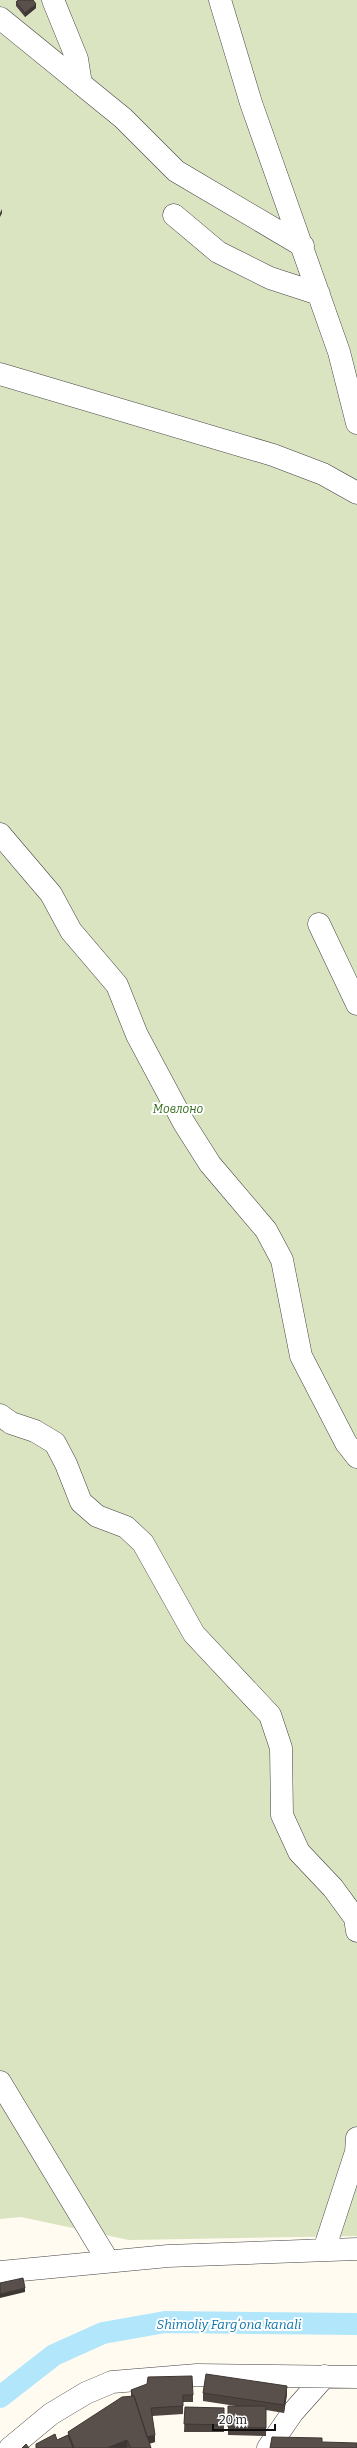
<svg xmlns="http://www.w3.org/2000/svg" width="357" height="2448" font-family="Bitter,serif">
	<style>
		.cemetery { fill: #dbe4c0 }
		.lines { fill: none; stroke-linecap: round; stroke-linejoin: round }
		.canal { stroke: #b2e6fa; stroke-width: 22 }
		.minor-casing { stroke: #424242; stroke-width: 23 }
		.minor { stroke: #fff; stroke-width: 22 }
		.wall { fill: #4d4440 }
		.shaded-wall { fill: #3e3734 }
		.building { fill: #594f4b; stroke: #3e3734 }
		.labels { text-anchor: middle; stroke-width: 4; stroke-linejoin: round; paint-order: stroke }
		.park-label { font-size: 12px; font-style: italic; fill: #336c1a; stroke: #fff }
		.water-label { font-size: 13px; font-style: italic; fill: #0e75ab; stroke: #fff }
	</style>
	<rect width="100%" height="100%" fill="#fffbf1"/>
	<path class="cemetery" d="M0 0H357V2236L129 2240 21 2217 0 2219Z"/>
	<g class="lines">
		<path class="canal" d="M0 2397 54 2355 103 2333 165 2322 357 2324"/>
		<g class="minor-casing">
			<path id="minor" d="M53 0 77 59 81 84
				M220 0 251 103 339 352 357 423
				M0 18 123 118 176 171 303 246
				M174 215 218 252 270 278 319 294
				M0 374 273 455 323 474 357 493
				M0 834 51 894 71 931 117 985 137 1035 184 1123 210 1164 266 1230 282 1260 301 1356 346 1443 357 1457
				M319 924 357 1004
				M0 1415 11 1423 35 1431 55 1443 66 1464 81 1502 97 1516 126 1527 143 1543 194 1634 270 1715 281 1748 282 1815 299 1852 333 1888 355 1918 357 1931
				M0 2082 108 2261
				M324 2250 356 2152 357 2138
				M0 2272 168 2256 357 2249
				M10 2448 51 2414 86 2393 112 2382 197 2375 357 2377
				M268 2448 293 2412 325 2376"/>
		</g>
		<use href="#minor" class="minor"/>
	</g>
	<path class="wall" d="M16 2 36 8 25 17 16 6Z
		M131 2390 193 2395V2402H183V2414L152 2416 155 2442 149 2444 151 2448H36V2444L57 2440 68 2435V2432L131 2397Z
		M203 2393 287 2394 284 2413 266 2410V2436L228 2435V2406H236L203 2401Z
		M185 2407 224 2408V2432H184Z"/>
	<path class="shaded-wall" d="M36 4V8L25 17V13Z
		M2 209V213L0 217V213Z
		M25 2288V2292L0 2298V2294Z
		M287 2386V2394L284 2413V2405Z
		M155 2435V2442L146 2444V2437Z
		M127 2440V2448H107Z"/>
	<path class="building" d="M18 0H33L36 4 25 13 16 2Z
		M23 2278 25 2288 0 2294V2283Z
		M206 2374 287 2386 284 2405 203 2393Z
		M192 2376 193 2395H183V2406L151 2408 155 2435 147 2437 134 2396H133L131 2390 147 2384 148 2377Z
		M134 2396 151 2448H131L127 2440 107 2448H74L68 2432 122 2397Z
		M228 2406H266V2428L228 2427Z
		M185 2407 224 2408V2425L184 2424Z
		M55 2434 57 2440 68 2435 73 2448H36V2444Z
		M272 2437 322 2438V2442L357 2443V2448H270Z
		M26 2444 29 2448H22Z"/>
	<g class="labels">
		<g class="park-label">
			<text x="178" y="1113">Мовлоно</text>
		</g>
		<g class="water-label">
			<text x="229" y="2329">Shimoliy Fargʻona kanali</text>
		</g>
	</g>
	<path d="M213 2424v6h62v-6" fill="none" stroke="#0f0f0f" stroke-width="2"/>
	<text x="219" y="2424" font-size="12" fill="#0f0f0f" stroke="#ffffff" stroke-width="3" paint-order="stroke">20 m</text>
</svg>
